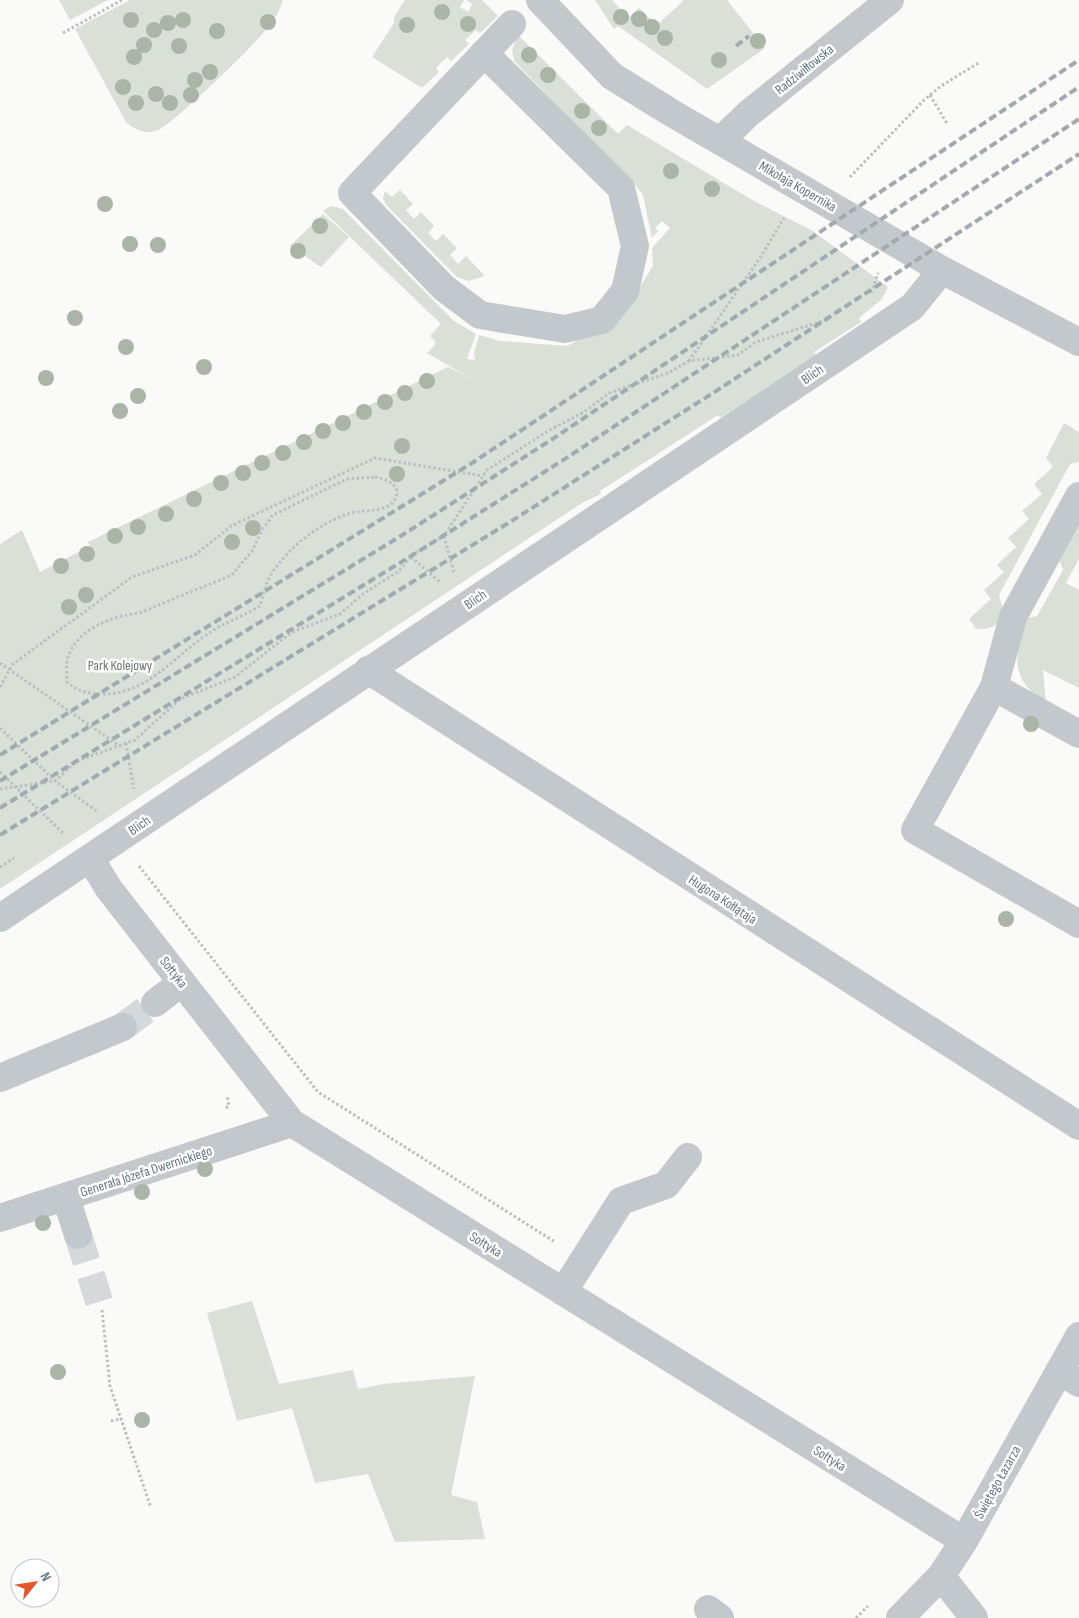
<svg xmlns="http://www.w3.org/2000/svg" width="1079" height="1618" font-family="'Sofia Sans Condensed',sans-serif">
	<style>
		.green { fill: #dadfd7 }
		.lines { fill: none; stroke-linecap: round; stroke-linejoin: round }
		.minor-tunnel { stroke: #d5d9db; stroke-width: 28; stroke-dasharray: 28 14; stroke-linecap: butt }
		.path { stroke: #bbbfc2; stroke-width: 3; stroke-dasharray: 2.5 2.5; stroke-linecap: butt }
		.minor { stroke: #c3c8cc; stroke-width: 28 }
		.rail { stroke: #a2aab0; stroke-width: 4; stroke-dasharray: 8 4; stroke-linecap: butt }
		.tree { fill: #aab4a7 }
		.labels { text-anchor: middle; stroke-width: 5; stroke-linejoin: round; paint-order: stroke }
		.street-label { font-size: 14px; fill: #657683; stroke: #fff }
		.park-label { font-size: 14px; fill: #687a64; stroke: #fff }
	</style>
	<rect width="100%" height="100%" fill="#fafaf8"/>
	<path class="green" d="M59 0H108L70 20Z
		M130 0H283C280 10 275 19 268 27 257 43 172 125 158 130 146 135 135 130 126 122L75 29Z
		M405 0H464L460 7 468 12 472 4 466 0H482L498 16 480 33 476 30 465 40 469 44 451 61 447 57 436 68 439 72 422 88 372 57 394 23V17Z
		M595 0H612L628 18 639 8 657 25 684 0H727L765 48 707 89 618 26 614 29Z
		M517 34 618 134 627 125 754 201 813 231 888 287 882 299 859 318 861 322 814 352 817 356 720 418 718 415 600 491 601 494 582 503 0 889V544L22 530 40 572 90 546 88 542 448 367 470 378 427 353 435 345V341L430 336 441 324 323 211 331 206 343 209 454 321 476 334 467 359 475 360 474 353 479 335 500 341 567 346 621 318 653 266 652 248 670 228 662 221 655 228 658 231 652 238 643 195 630 178 606 156 515 62 512 51Z
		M400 190 413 204 406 210 414 219 421 212 434 226 428 233 436 241 443 234 457 248 450 255 458 264 466 256 485 276 469 281 457 277 387 206 383 199 385 191 392 197Z
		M323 214 349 237 321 267 290 246Z
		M1064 423 1079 432V462L1070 464 999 595 1004 615C997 627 988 631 973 628L975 627 969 619 991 599 984 590 1004 572 997 565 1016 547 1008 538 1029 519 1022 511 1042 494 1034 484 1053 467 1046 458Z
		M1079 520V559L1066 583 1079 590V688L1043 670 1046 703C1008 677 1015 656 1027 618L1037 616 1063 570 1058 557Z
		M252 1301 279 1384 353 1370 358 1389 383 1384 475 1376 451 1495 477 1502 485 1539 395 1542 368 1474 315 1483 292 1408 237 1421 207 1313Z"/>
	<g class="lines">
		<path class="minor-tunnel" d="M123 1027 155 1003
			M78 1235 102 1310"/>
		<path class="path" d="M63 33 122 0
			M930 95 948 125
			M850 177 924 100 941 86 980 62
			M871 293 878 273
			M689 361 760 258 784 218
			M375 477C385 479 392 481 397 490 397 515 365 508 348 514 317 524 287 549 270 576 265 585 263 596 260 606 244 616 225 622 209 633 174 656 147 695 102 694 87 693 78 692 67 682 67 673 65 662 69 654 80 628 113 616 139 613L232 575 252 551 262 530 273 515 347 479Z
			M444 536 454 573
			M411 557 441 583
			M0 663 118 745
			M0 687 13 664 132 577 195 555 231 526 375 458 483 476
			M0 728 55 781 98 812
			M126 743 134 789
			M0 772 64 834
			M0 789 55 781 77 761 135 740 180 699 235 677 292 632 340 614 363 594 399 571 413 554 444 536 487 470 548 431 584 412 609 393 668 373 689 361 738 355 756 342 829 319
			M139 866 318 1092 555 1242
			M0 867 14 858
			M226 1108 229 1106 227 1096
			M102 1310 110 1386 151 1508
			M111 1421 120 1419
			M856 1618 868 1606"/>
		<path class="minor" d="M540 0 612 76 670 112 942 270 1079 342
			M484 53 621 188 635 246 625 291 602 320 565 329 480 315 444 288 352 193 512 24
			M720 141 748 114 890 0
			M1079 496 1013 617 994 687 1079 734
			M368 670 1079 1126
			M994 687 915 830 1079 924
			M90 858 109 889 292 1123 964 1541
			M0 918 912 307 942 270
			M155 1003 182 982
			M0 1078 123 1027
			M66 1198 78 1235
			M0 1218 292 1123
			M563 1292 621 1201 666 1185 688 1157
			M1059 1371 1079 1383
			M941 1576 974 1618
			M708 1609 720 1618
			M900 1618 941 1576 964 1541 1079 1336"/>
		<path class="rail" d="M736 46 749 36
			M0 755 472 463 1079 60
			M0 781 404 534 554 438 1079 87
			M0 808 416 553 568 457 1079 119
			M0 835 510 522 713 393 1079 154"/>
	</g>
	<g class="tree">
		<circle cx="442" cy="12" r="8"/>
		<circle cx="621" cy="17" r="8"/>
		<circle cx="639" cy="19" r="8"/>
		<circle cx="131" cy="20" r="8"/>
		<circle cx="183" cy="20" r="8"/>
		<circle cx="268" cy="22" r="8"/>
		<circle cx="168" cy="23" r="8"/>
		<circle cx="468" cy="24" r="8"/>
		<circle cx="407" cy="25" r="8"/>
		<circle cx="652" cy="27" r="8"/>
		<circle cx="154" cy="30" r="8"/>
		<circle cx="217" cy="31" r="8"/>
		<circle cx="665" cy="38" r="8"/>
		<circle cx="758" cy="41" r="8"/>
		<circle cx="144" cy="45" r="8"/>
		<circle cx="179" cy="46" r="8"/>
		<circle cx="529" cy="55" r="8"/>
		<circle cx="134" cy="57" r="8"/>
		<circle cx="719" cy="60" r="8"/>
		<circle cx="210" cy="72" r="8"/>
		<circle cx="548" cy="75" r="8"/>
		<circle cx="195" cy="80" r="8"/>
		<circle cx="123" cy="87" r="8"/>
		<circle cx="156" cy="94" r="8"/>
		<circle cx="191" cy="95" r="8"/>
		<circle cx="136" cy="103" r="8"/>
		<circle cx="170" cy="103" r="8"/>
		<circle cx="582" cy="111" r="8"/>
		<circle cx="599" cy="128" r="8"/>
		<circle cx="671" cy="171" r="8"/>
		<circle cx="712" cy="189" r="8"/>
		<circle cx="105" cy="204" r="8"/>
		<circle cx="320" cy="226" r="8"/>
		<circle cx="130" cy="244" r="8"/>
		<circle cx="158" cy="245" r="8"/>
		<circle cx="298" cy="251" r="8"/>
		<circle cx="75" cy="318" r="8"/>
		<circle cx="126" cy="347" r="8"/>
		<circle cx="204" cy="367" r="8"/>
		<circle cx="46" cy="378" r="8"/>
		<circle cx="427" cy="381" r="8"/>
		<circle cx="405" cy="393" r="8"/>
		<circle cx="138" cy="396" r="8"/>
		<circle cx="385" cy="402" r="8"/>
		<circle cx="120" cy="411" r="8"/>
		<circle cx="364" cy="412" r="8"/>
		<circle cx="343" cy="423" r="8"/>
		<circle cx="323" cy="431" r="8"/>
		<circle cx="304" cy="442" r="8"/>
		<circle cx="402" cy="446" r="8"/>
		<circle cx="283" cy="453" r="8"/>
		<circle cx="262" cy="463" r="8"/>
		<circle cx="243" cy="473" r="8"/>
		<circle cx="397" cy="474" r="8"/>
		<circle cx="221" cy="483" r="8"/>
		<circle cx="194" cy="499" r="8"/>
		<circle cx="166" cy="514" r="8"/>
		<circle cx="138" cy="527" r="8"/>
		<circle cx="253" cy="528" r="8"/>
		<circle cx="115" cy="536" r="8"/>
		<circle cx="232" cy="542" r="8"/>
		<circle cx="87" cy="554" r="8"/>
		<circle cx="61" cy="566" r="8"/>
		<circle cx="86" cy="595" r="8"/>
		<circle cx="69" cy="607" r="8"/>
		<circle cx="1031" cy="724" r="8"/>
		<circle cx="1006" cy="919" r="8"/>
		<circle cx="205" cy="1169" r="8"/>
		<circle cx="142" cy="1192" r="8"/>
		<circle cx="43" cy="1223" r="8"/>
		<circle cx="58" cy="1372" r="8"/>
		<circle cx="142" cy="1420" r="8"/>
	</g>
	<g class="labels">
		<g class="street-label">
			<text transform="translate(804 69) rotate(-39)" y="5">Radziwiłłowska</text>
			<text transform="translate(798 186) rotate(30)" y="5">Mikołaja Kopernika</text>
			<text transform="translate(812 374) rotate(-34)" y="5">Blich</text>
			<text transform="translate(475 599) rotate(-34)" y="5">Blich</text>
			<text transform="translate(139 825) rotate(-34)" y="5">Blich</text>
			<text transform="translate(723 899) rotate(33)" y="5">Hugona Kołłątaja</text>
			<text transform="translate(174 972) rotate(52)" y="5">Sołtyka</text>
			<text transform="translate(146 1171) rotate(-18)" y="5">Generała Józefa Dwernickiego</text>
			<text transform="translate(486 1244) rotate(32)" y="5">Sołtyka</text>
			<text transform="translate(830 1458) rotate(32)" y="5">Sołtyka</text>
			<text transform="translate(997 1482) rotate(-61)" y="5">Świętego Łazarza</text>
		</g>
		<g class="park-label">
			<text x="120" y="670">Park Kolejowy</text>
		</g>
	</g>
	<g transform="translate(35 1583) rotate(60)"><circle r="24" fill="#ffffff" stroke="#c1c8cd"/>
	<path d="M0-4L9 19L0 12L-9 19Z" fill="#e4572e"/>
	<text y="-8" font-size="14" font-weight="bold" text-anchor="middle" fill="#657683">N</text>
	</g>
</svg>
